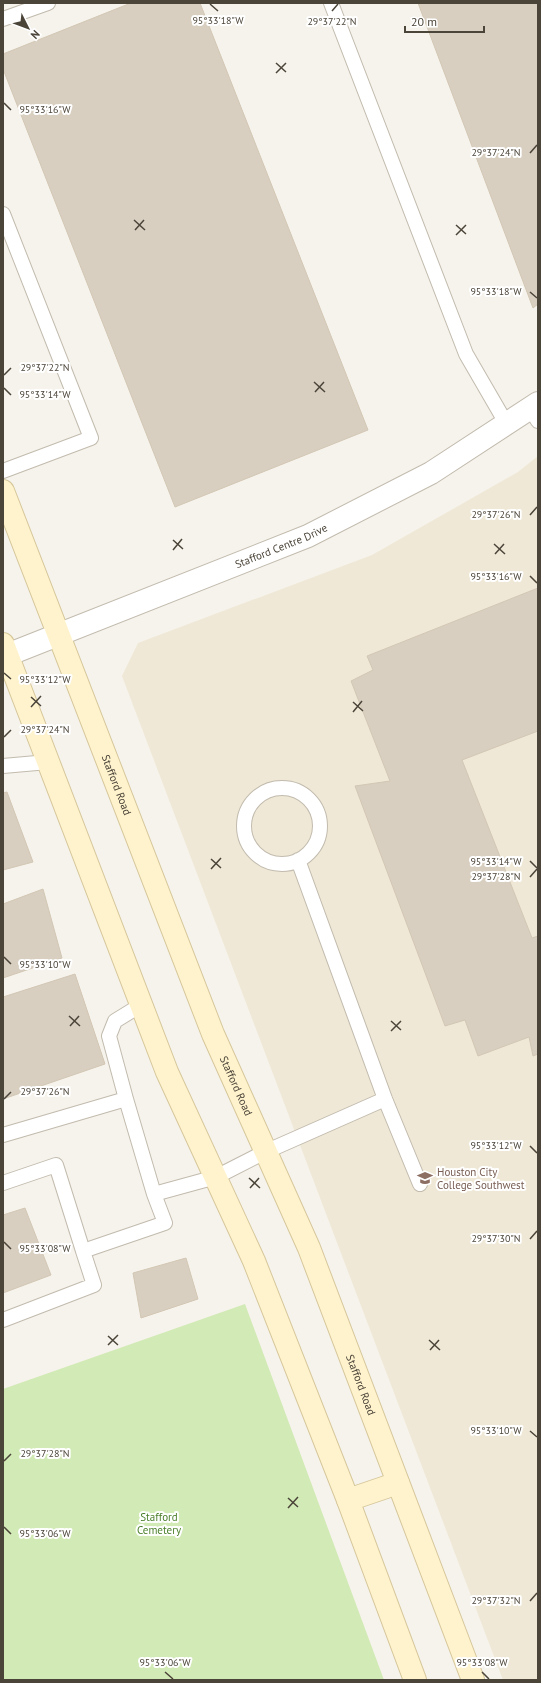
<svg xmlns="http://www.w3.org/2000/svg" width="541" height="1683" font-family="'PT Sans',sans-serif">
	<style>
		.education { fill: #efe8d6 }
		.green { fill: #d2eab5 }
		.building { fill: #d8cfc1; stroke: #d3c7b4 }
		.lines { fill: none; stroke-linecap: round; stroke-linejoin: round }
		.service-casing { stroke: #c2bbae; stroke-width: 16 }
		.minor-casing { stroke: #c2bbae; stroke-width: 24 }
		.secondary-casing { stroke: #d6c79b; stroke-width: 24 }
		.service { stroke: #fff; stroke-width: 14 }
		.minor { stroke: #fff; stroke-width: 22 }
		.secondary { stroke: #fff3cd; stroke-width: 22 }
		.ticks { fill: none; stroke: #4b4439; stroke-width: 1.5 }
		.labels { text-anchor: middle; stroke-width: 4; stroke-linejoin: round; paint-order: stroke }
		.street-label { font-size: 11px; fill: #4b4439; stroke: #fff }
		.education-label { font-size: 11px; fill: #785e54; stroke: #fff; text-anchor: start }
		.park-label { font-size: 11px; fill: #4a7f2a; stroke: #fff }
		.ticks-label { font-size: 10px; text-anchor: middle; fill: #4b4439; stroke: #fff; stroke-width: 4; stroke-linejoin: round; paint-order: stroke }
	</style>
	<rect width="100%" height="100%" fill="#f6f3ec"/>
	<path class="education" d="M538 456V1680H503L122 676 138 643 372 555 518 472Z"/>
	<path class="green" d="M245 1304 384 1680H3V1389Z"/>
	<path class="building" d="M131 3H200L368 430 175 507 3 69V54Z
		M418 3H538V304L533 308Z
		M538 588V731L462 760 532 938 538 936V1054L533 1056 529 1037 478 1056 465 1020 445 1026 355 786 390 781 351 681 373 670 367 656Z
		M7 792 33 862 3 870V793Z
		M43 889 62 958 3 978V904Z
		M75 974 105 1064 3 1099V997Z
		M25 1208 51 1275 3 1293V1215Z
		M186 1258 198 1299 141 1318 133 1273Z"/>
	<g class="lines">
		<g class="service-casing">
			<path id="service" d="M331 3 466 354 506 423
				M3 19 48 3
				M3 214 91 438 3 471
				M530 408 538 421
				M3 766 48 762
				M244 826a38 38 0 1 1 76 0a38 38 0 1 1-76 0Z
				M298 860 385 1099 420 1184
				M126 1099 109 1036 115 1021 141 1005
				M3 1135 126 1099 154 1194
				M3 1183 56 1165 83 1251
				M3 1320 94 1285 83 1251 165 1223 154 1194 216 1177 265 1152 385 1099"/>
		</g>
		<g class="minor-casing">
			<g id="minor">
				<path id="s1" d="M7 655 308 536 431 473 538 403"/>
			</g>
		</g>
		<g class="secondary-casing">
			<g id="secondary">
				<path id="s2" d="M3 491 213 1034 309 1248 473 1680"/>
				<path d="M3 644 167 1072 254 1261 348 1500 415 1680"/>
				<path d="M348 1500 398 1483"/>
			</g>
		</g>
		<use href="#service" class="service"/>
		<use href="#minor" class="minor"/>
		<use href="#secondary" class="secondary"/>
	</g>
	<path class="ticks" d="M210 4 218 11M332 11 338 4M276 63 286 72M276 73 286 63M4 103 11 110M530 153 537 145M134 220 145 230M456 225 466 234M135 230 144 220M456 235 466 225M530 292 537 298M4 375 11 368M314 382 325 392M4 388 11 395M315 392 324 382M530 515 537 507M173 540 183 549M494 544 505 554M173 550 182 539M495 554 504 544M530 576 537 583M4 673 11 679M31 697 41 706M353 702 363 711M31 707 41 696M353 712 362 701M4 737 11 730M211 859 221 868M530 861 537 868M211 869 221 858M530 877 537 869M4 957 11 964M69 1016 80 1026M391 1021 401 1030M70 1026 79 1016M391 1031 401 1021M4 1099 11 1092M530 1146 537 1153M249 1178 260 1188M250 1188 259 1178M530 1239 537 1231M4 1242 11 1249M108 1336 118 1345M429 1340 440 1350M108 1345 118 1335M430 1350 439 1340M530 1431 537 1437M4 1461 11 1454M288 1498 298 1507M288 1508 298 1497M4 1527 11 1534M530 1601 537 1593M165 1672 173 1679M482 1672 489 1679"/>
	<defs>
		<g id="university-bare" transform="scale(1.2)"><path d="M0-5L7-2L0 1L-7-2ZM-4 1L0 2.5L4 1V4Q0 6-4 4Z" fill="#8d6e63" stroke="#fff" stroke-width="2.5" paint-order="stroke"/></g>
	</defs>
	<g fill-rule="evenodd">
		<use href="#university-bare" x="425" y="1178"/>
	</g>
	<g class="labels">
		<g class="street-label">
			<text dy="4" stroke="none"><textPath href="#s1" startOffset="295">Stafford Centre Drive</textPath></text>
			<text dy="4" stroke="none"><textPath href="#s2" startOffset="315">Stafford Road</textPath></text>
			<text dy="4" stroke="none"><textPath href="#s2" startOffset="639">Stafford Road</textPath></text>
			<text dy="4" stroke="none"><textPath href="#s2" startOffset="963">Stafford Road</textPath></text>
		</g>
		<g class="education-label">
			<text x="437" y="1176">Houston City<tspan x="437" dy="13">College Southwest</tspan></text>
		</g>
		<g class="park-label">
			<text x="159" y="1521">Stafford<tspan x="159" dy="13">Cemetery</tspan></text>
		</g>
	</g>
	<g class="ticks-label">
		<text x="218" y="24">95°33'18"W</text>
		<text x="332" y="25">29°37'22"N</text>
		<text x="45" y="113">95°33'16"W</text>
		<text x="496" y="156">29°37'24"N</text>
		<text x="496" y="295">95°33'18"W</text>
		<text x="45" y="371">29°37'22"N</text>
		<text x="45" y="398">95°33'14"W</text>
		<text x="496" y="518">29°37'26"N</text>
		<text x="496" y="580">95°33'16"W</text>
		<text x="45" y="683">95°33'12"W</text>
		<text x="45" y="733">29°37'24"N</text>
		<text x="496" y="865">95°33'14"W</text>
		<text x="496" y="880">29°37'28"N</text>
		<text x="45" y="968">95°33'10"W</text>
		<text x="45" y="1095">29°37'26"N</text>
		<text x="496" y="1149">95°33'12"W</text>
		<text x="496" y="1242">29°37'30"N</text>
		<text x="45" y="1252">95°33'08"W</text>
		<text x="496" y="1434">95°33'10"W</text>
		<text x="45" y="1457">29°37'28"N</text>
		<text x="45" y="1537">95°33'06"W</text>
		<text x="496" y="1604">29°37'32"N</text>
		<text x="165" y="1666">95°33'06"W</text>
		<text x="482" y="1666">95°33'08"W</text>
	</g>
	<rect width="541" height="1683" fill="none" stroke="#4b4439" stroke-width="8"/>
	<g transform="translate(28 28) rotate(132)" stroke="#ffffff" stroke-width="3" paint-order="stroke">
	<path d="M0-3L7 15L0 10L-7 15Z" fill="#4b4439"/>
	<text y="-6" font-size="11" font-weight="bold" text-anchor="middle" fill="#4b4439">N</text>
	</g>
	<path d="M405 26v6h79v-6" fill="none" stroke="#4b4439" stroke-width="2"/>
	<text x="411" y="26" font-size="12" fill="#4b4439" stroke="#ffffff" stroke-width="3" paint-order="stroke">20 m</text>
</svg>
